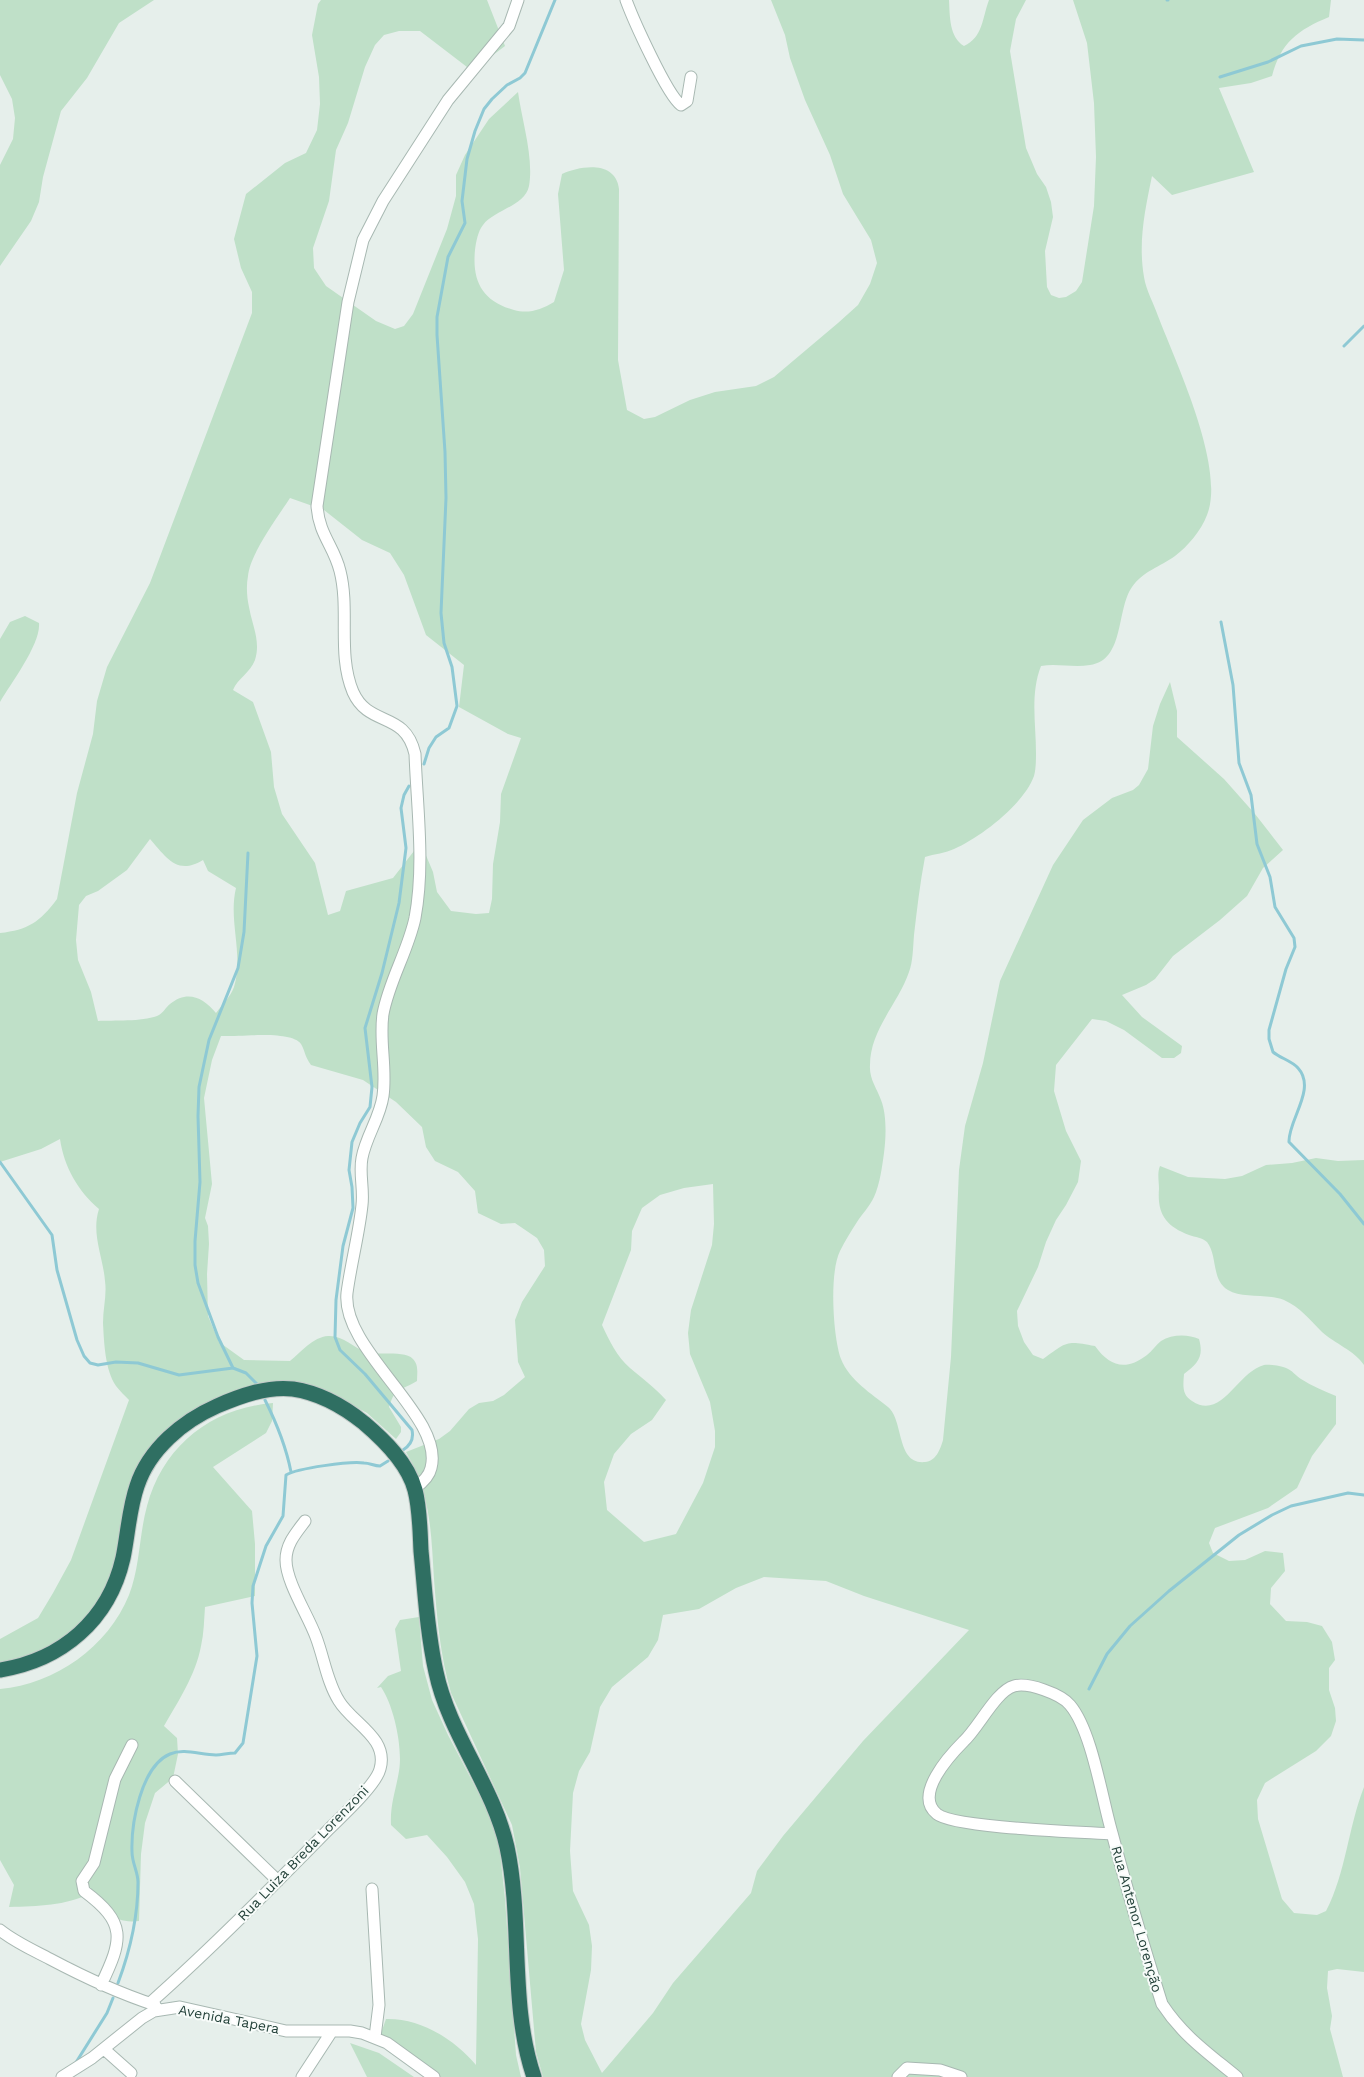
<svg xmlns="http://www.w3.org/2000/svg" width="1364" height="2077" font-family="'Work Sans',sans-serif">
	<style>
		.green { fill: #bfe0c8; fill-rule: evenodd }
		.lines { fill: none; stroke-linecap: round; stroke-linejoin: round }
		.stream { stroke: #8ec9d4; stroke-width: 3 }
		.minor-casing { stroke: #a8b8b2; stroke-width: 13 }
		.highway-casing { stroke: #c2cac8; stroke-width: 17 }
		.minor { stroke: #fff; stroke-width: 11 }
		.highway { stroke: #2f6f62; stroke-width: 15 }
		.labels { text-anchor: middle; stroke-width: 4; stroke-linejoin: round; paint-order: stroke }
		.street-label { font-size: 14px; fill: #24423a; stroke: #f7fbf9 }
	</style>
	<rect width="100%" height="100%" fill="#e6efeb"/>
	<path class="green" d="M0 0H154L119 23 87 78 61 111 43 177 39 202 31 221 0 266V165L13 139 15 118 12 99 0 75Z
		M321 0H487L505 46 477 67H467L420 31H399L384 35 375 45 365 67 348 123 336 150 329 201 313 248 314 268 326 286 376 321 395 329 404 326 413 314 447 229 456 196V175L465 155 489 119 518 92C522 121 534 158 529 186 525 206 494 210 483 225 478 231 476 242 475 250 472 281 482 301 514 310 528 314 541 310 554 302L564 270 558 194 562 174C582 165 616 161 619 189L618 360 627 410 644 419 655 417 690 400 715 392 756 386 774 377 838 323 858 305 870 284 877 263 871 240 843 194 830 155 805 100 790 58 785 35 771 0H949C950 16 949 37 964 46 983 37 982 19 989 0H1026L1016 19 1010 51 1026 148 1037 174 1046 187 1051 202 1053 217 1045 251 1047 287 1051 295 1059 298 1066 297 1076 291 1082 282 1094 206 1096 157 1094 103 1087 43 1073 0H1331L1329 17C1298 30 1281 42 1272 76L1251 83 1219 88 1254 172 1172 195 1152 176C1145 210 1138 242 1144 277 1146 290 1154 304 1158 316 1176 363 1226 468 1207 515 1201 531 1188 546 1175 556 1160 567 1143 571 1132 587 1116 610 1125 660 1090 665 1073 668 1057 663 1041 666 1030 694 1036 724 1036 753 1036 759 1036 769 1034 776 1024 804 981 837 954 849 946 853 934 854 925 857 920 883 917 909 914 935 913 947 913 962 909 972 898 1004 870 1030 870 1065 869 1079 877 1088 881 1100 887 1115 886 1138 884 1153 882 1167 880 1184 874 1197 870 1206 862 1214 857 1222 851 1231 845 1241 840 1251 829 1273 833 1337 841 1359 849 1380 872 1394 888 1407 904 1420 896 1465 925 1462 936 1461 940 1450 943 1440L951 1357 959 1170 965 1126 983 1063 1000 981 1053 865 1083 820 1112 798 1133 790 1139 785 1148 769 1153 726 1160 704 1170 682 1177 711V737L1224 779 1255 814 1283 850 1263 868 1247 896 1220 920 1173 956 1155 979 1146 985 1122 995 1142 1017 1182 1046 1181 1053 1174 1058H1162L1124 1030 1106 1021 1092 1019 1056 1065 1054 1091 1066 1131 1081 1161 1078 1182 1066 1205 1056 1220 1046 1242 1038 1267 1017 1311 1018 1326 1024 1342 1033 1355 1043 1359C1067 1342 1065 1340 1095 1346 1110 1367 1126 1371 1147 1355 1152 1351 1156 1345 1161 1341 1172 1334 1188 1334 1199 1339 1204 1357 1198 1363 1184 1374 1183 1386 1182 1395 1192 1401 1222 1421 1237 1372 1264 1365 1268 1364 1282 1366 1286 1368 1292 1370 1296 1376 1301 1379 1312 1386 1324 1391 1336 1396V1424L1312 1456 1297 1488 1268 1508 1215 1528 1209 1543 1213 1553 1229 1561 1245 1560 1265 1551 1283 1553 1285 1571 1271 1588 1270 1604 1286 1621 1307 1622 1322 1626 1332 1642 1335 1660 1329 1668V1690L1335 1708 1336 1721 1331 1736 1316 1751 1265 1783 1257 1800 1258 1819 1282 1899 1294 1913 1317 1915 1326 1911C1346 1872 1348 1828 1364 1787V1972L1337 1969 1328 1971 1327 1988 1332 2016 1330 2029 1343 2077H543L536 2052 520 1868 512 1825 451 1693C440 1655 437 1618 434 1579 431 1532 431 1494 406 1452L439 1439 450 1431 469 1409 479 1403 493 1401 504 1395 525 1377 518 1362 515 1320 522 1302 545 1266 544 1250 537 1238 515 1223 501 1224 478 1213 475 1191 458 1172 435 1161 426 1147 422 1127 396 1102 363 1080 311 1065C305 1057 305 1051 301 1044 291 1030 237 1037 221 1036L212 1060 204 1098 212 1184 205 1218 208 1226 209 1244 207 1274 208 1316 219 1342 244 1360 290 1361C301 1352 313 1337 328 1336 343 1335 353 1348 367 1352 378 1356 404 1350 413 1359 419 1365 417 1374 417 1381 400 1392 396 1385 389 1407L401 1427V1432L396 1439 367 1413 332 1394 267 1385 157 1446 117 1578 85 1631 0 1672V1639L38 1618 53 1593 71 1560 129 1400C125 1396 120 1391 116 1386 105 1370 104 1342 103 1323 103 1308 107 1295 105 1281 103 1256 91 1234 99 1209 78 1191 64 1167 60 1139L41 1149 0 1162V933C28 930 40 922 57 899L77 793 93 734 97 701 107 667 150 583 252 313V292L241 268 234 239 246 194 285 163 306 153 317 130 320 104 319 77 312 35 318 4ZM290 498 324 510 362 540 390 553 404 575 426 635 464 665 459 707 508 734 521 738 501 794 500 822 493 864 492 899 489 913 476 914 451 911 437 892 433 872 425 853 414 851 393 878 346 891 340 911 328 915 315 863 282 814 274 787 271 752 253 702 233 690C238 678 250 673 255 660 261 641 252 625 249 607 247 598 246 586 248 576 250 554 277 518 290 498ZM150 839C166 857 177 876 203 860L208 871 236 888C228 921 244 954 234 987 231 996 222 1005 216 1013 203 997 187 990 170 1004 166 1007 163 1013 159 1015 145 1022 114 1020 98 1021L91 992 78 960 76 940 79 905 86 896 98 891 127 870ZM713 1184 714 1224 712 1245 691 1310 688 1333 690 1354 710 1402 715 1431V1447L703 1483 676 1534 644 1542 607 1510 604 1482 614 1454 631 1434 652 1420 666 1400C654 1387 643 1379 630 1368 617 1357 609 1340 602 1325L631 1250 632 1231 642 1208 660 1195 684 1188ZM764 1577 826 1581 864 1596 969 1630 863 1741 783 1836 757 1871 751 1893 673 1983 653 2013 602 2073 585 2040 581 2024 591 1970 592 1946 589 1925 573 1891 570 1851 573 1793 579 1771 590 1752 600 1707 612 1687 648 1657 658 1640 663 1615 699 1609 736 1588Z
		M25 616 39 623C41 644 11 683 0 702V639L10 622Z
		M1316 1158 1338 1161 1364 1160V1365C1355 1351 1334 1343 1322 1332 1310 1320 1300 1307 1284 1300 1267 1293 1242 1299 1228 1290 1211 1280 1218 1256 1207 1242 1203 1238 1195 1237 1189 1235 1166 1226 1157 1214 1159 1189 1159 1181 1157 1173 1160 1166L1188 1177 1225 1179 1242 1176 1266 1165 1292 1163Z
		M273 1403 272 1421 266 1433 213 1467 252 1511 255 1544V1596L205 1607C204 1620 204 1633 201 1646 196 1674 178 1702 164 1726L177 1738 178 1754 173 1778 155 1793 145 1823 141 1854 139 1921C113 1924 107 1911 92 1893 64 1906 39 1906 9 1907L14 1885 0 1860V1689C55 1684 108 1647 129 1595 140 1567 139 1535 147 1506 163 1446 211 1408 273 1403Z
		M419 1617 423 1666 432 1700 448 1735 488 1811 499 1842 505 1899 516 2055 521 2077H438L380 2036 386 2019C421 2018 455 2040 476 2065L478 1939 474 1904 465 1882 447 1857 427 1835 406 1839 391 1825C390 1804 396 1790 399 1771 403 1748 394 1706 381 1687L377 1688 388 1676 401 1671 395 1629 400 1620Z
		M350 2043 379 2053 414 2077H367Z"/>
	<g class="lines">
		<path class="stream" d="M1167 0H1168
			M1220 77 1268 62 1301 46 1337 39 1364 40
			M1344 346 1364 326
			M1221 622 1233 685 1239 763 1251 795 1257 844 1270 877 1275 907 1294 938 1295 947 1286 969 1269 1030V1039L1273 1052C1280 1058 1292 1061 1298 1068 1317 1089 1288 1120 1289 1142L1340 1194 1364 1224
			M424 764 429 748 436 737 449 728 457 706 452 667 444 643 441 613 446 498 445 452 437 335V317L448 257 465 223 462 201 467 159 475 131 484 109 492 99 507 85 520 78 525 73 555 0
			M0 1162 52 1235 57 1270 77 1340 84 1356 90 1363 98 1365 116 1362 138 1363 179 1375 233 1368 246 1373 257 1384
			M233 1368 218 1337 198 1283 195 1265V1241L200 1182 198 1116 199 1087 209 1040 238 968 244 932 248 853
			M265 1400C277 1424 286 1446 291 1472
			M403 1450C411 1445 414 1439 412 1430L365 1374 340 1350 335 1337 336 1300 343 1246 353 1208 352 1187 349 1170 352 1142 360 1123 370 1107 372 1087 365 1028 382 973 399 903 406 848 401 808 404 795 409 786
			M1089 1689 1107 1654 1130 1626 1169 1591 1239 1535 1272 1515 1291 1506 1348 1493 1364 1495
			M118 1983C130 1951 138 1916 138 1882 138 1872 132 1863 132 1852 131 1824 141 1766 170 1754 184 1748 201 1755 216 1755 222 1755 228 1753 235 1753L243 1743 257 1656 252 1603 253 1586 266 1546 283 1516 286 1475C298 1468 350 1461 364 1463 370 1463 374 1466 380 1466L388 1461
			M75 2064 107 2013 113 1998"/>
		<g class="minor-casing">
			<path id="minor" d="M626 0C633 19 667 95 681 105L687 101 691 77
				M415 1488C422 1483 429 1477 431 1468 445 1417 341 1350 347 1293 351 1263 359 1234 362 1205 364 1189 359 1173 362 1158 366 1136 380 1118 383 1096 387 1068 379 1041 383 1014 389 981 408 951 415 918 425 865 417 808 415 754 405 710 369 728 353 692 337 654 350 610 340 571 334 546 319 535 317 506L348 302 363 240 383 201 448 100 509 26 518 0
				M175 1781 278 1881
				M1112 1834C1082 1832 954 1828 937 1814 913 1795 950 1755 964 1741 979 1727 996 1691 1014 1686 1028 1682 1061 1694 1070 1705 1092 1731 1102 1799 1112 1833 1127 1890 1144 1947 1162 2004 1183 2036 1208 2053 1237 2077
				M372 1889 379 2005 375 2037
				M0 1930C15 1942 33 1950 50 1959 84 1977 118 1993 155 2005
				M101 1985C123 1939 127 1923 84 1891L82 1881 94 1863 115 1779 132 1745
				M150 2003C212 1948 271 1888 329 1829 342 1816 376 1785 380 1769 389 1738 352 1723 339 1701 327 1682 324 1658 316 1637 308 1615 286 1582 286 1560 286 1544 296 1533 305 1521
				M104 2049 131 2073
				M62 2077 92 2058 142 2018 154 2011 180 2007 286 2031H350L362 2033 387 2043 434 2077
				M302 2077 332 2031
				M898 2077 907 2068 940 2070 961 2077"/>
		</g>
		<g class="highway-casing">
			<path id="highway" d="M0 1670C62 1660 109 1620 123 1558 128 1534 129 1509 137 1486 149 1449 183 1421 217 1406 240 1396 267 1386 293 1389 320 1393 343 1406 364 1423 384 1440 408 1463 415 1490 420 1509 420 1531 421 1551 425 1591 427 1632 436 1672 449 1734 493 1785 507 1847 523 1922 509 2004 534 2077"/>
		</g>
		<use href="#minor" class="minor"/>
		<use href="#highway" class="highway"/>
	</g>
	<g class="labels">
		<g class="street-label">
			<text transform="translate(303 1853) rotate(-46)" y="5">Rua Luiza Breda Lorenzoni</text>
			<text transform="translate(1137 1919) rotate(74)" y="5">Rua Antenor Lorenção</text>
			<text transform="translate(229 2019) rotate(11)" y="5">Avenida Tapera</text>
		</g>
	</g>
</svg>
